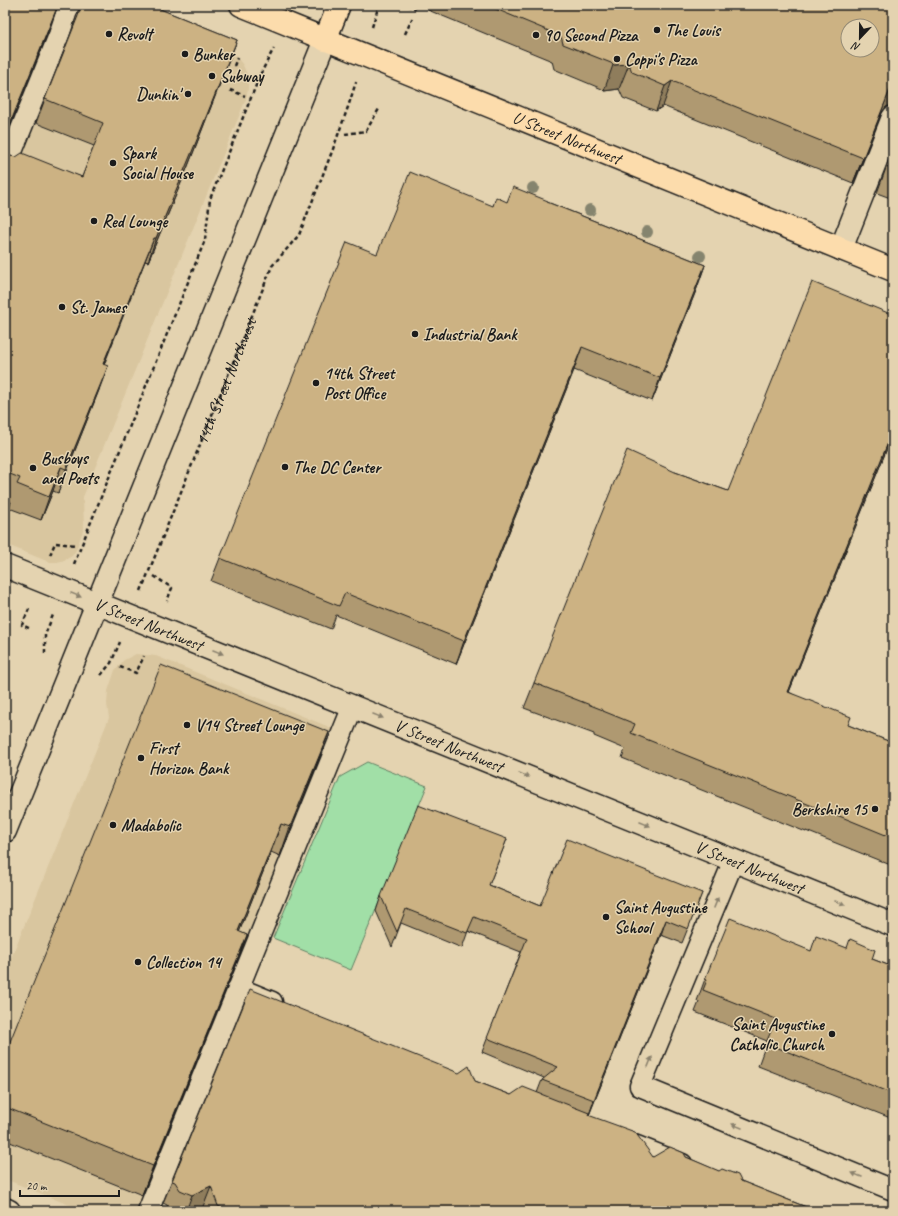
<svg xmlns="http://www.w3.org/2000/svg" width="898" height="1216" font-family="Caveat,sans-serif">
	<style>
		.built { fill: #d9c69f }
		.green { fill: #a1dfa7; stroke: #5e7e62 }
		.lines { fill: none; stroke-linecap: round; stroke-linejoin: round }
		.service-casing { stroke: #1c1c1c; stroke-width: 23 }
		.minor-casing { stroke: #1c1c1c; stroke-width: 25 }
		.tertiary-casing { stroke: #1c1c1c; stroke-width: 25 }
		.secondary-casing { stroke: #1c1c1c; stroke-width: 25 }
		.primary-casing { stroke: #1c1c1c; stroke-width: 25 }
		.path { stroke: #1c1c1c; stroke-width: 2.5; stroke-dasharray: 4 3; stroke-linecap: butt }
		.service { stroke: #e4d3b0; stroke-width: 20 }
		.minor { stroke: #e4d3b0; stroke-width: 22 }
		.tertiary { stroke: #e4d3b0; stroke-width: 22 }
		.secondary { stroke: #e4d3b0; stroke-width: 22 }
		.primary { stroke: #fcdcac; stroke-width: 22 }
		.tree { fill: #85846e }
		.wall { fill: #af9971; stroke: #1c1c1c }
		.shaded-wall { fill: #8f7d5c; stroke: #1c1c1c }
		.building { fill: #ccb283; stroke: #1c1c1c; fill-rule: evenodd }
		.oneway { fill: #8a816d }
		.poi-dot { fill: #1c1c1c; stroke: #e4d3b0; stroke-width: 1.5 }
		.labels { text-anchor: middle; stroke-width: 3; stroke-linejoin: round; paint-order: stroke }
		.poi-label { font-size: 17px; font-weight: bold; fill: #1c1c1c; stroke: #e4d3b0; text-anchor: start }
		.street-label { font-size: 17px; fill: #1c1c1c; stroke: #e4d3b0 }
	</style>
	<rect width="100%" height="100%" fill="#e4d3b0"/>
	<filter id="ink" filterUnits="userSpaceOnUse"><feTurbulence type="fractalNoise" baseFrequency=".025" numOctaves="2"/><feDisplacementMap in="SourceGraphic" scale="8" xChannelSelector="R" yChannelSelector="G"/><feConvolveMatrix kernelMatrix="1 2 1 2 8 2 1 2 1" color-interpolation-filters="sRGB"/></filter>
	<g filter="url(#ink)">
		<path class="built" d="M5 5H122L224 47 235 55 243 65 248 77V89L246 99 83 497 84 528 76 550 72 556 65 560 57 562H49L5 544V177L49 68 5 51Z
			M136 654 156 656 334 729 141 1211H84L5 1179V973L109 718 107 704 108 691 115 670 124 660Z"/>
		<path class="green" d="M367 762 427 786 351 970 273 938 340 777Z"/>
		<g class="lines">
			<g class="service-casing">
				<path id="service" d="M5 169 59 35 69 5
					M734 860 640 1086 893 1190
					M238 988 272 1002
					M624 1141 682 1164
					M148 1211 353 706"/>
			</g>
			<g class="minor-casing">
				<path id="minor" d="M841 249 893 117"/>
			</g>
			<g class="tertiary-casing">
				<g id="tertiary">
					<path id="s2" d="M5 566 893 925"/>
					<path d="M5 1209 9 1211"/>
				</g>
			</g>
			<g class="secondary-casing">
				<path id="secondary" d="M5 831 325 40"/>
			</g>
			<g class="primary-casing">
				<g id="primary">
					<path id="s3" d="M241 5 893 270"/>
					<path d="M325 40 339 5"/>
				</g>
			</g>
			<g class="path">
				<path d="M407 5 416 9"/>
				<path d="M372 27 379 5"/>
				<path d="M405 34 412 19"/>
				<path d="M234 66 237 58"/>
				<path d="M230 90 245 96"/>
				<path d="M345 134 366 131 379 109"/>
				<path d="M50 555 55 543 76 545"/>
				<path d="M74 564 205 240 210 199 261 73 274 48"/>
				<path d="M154 576 172 588 167 601"/>
				<path id="s1" d="M141 591 272 266 299 235 333 149 348 107 356 82"/>
				<path d="M29 609 22 625 31 629"/>
				<path d="M45 653V635L53 615"/>
				<path d="M120 667 136 673 144 656"/>
				<path d="M101 675 111 663 120 642"/>
			</g>
			<use href="#service" class="service"/>
			<use href="#minor" class="minor"/>
			<use href="#tertiary" class="tertiary"/>
			<use href="#secondary" class="secondary"/>
			<use href="#primary" class="primary"/>
		</g>
		<g class="tree">
			<circle cx="533" cy="188" r="6"/>
			<circle cx="590" cy="210" r="6"/>
			<circle cx="647" cy="232" r="6"/>
			<circle cx="700" cy="256" r="6"/>
		</g>
		<path class="wall" d="M80 5H150L237 40 228 63 188 166 148 262 145 261 104 365 99 390 58 493 53 491 41 520 9 508 11 502 5 499V153L10 156 82 177 94 146 36 123 45 99 72 30Z
			M429 5H893V105H892L886 107 882 112 853 183 663 106 656 111 623 98 619 89 604 91 602 89 554 69 552 61 428 10Z
			M893 149V199L877 193Z
			M507 202H547L705 265 697 288 652 401 574 370 456 664 336 615 331 629 211 581 220 558 377 254 493 206Z
			M893 315V448L888 446 789 692 848 725 893 743V866L806 831V832L622 758 625 749 594 736V734L524 708 534 683 675 472 728 491Z
			M329 732 318 761 280 856 271 852 239 932 247 935 236 963 142 1195 5 1140V1054Z
			M507 839 489 885 540 906 702 893 682 943 661 935 589 1115H588L653 1157H686L741 1181 816 1211H203L202 1209 198 1211H170L167 1205 163 1203 172 1181 475 1081 511 1095 537 1093 542 1080 544 1078 482 1052 521 952 468 931 462 948 401 923 392 947 376 911 381 896Z
			M811 951 872 959 893 967V1119L758 1066 767 1041 695 1012 699 1002 697 1001 705 979Z"/>
		<path class="shaded-wall" d="M57 8 48 31 5 138V136Z
			M237 40 228 63 188 166 148 262 156 238Z
			M629 64 619 89 604 91 613 65Z
			M672 81 663 106 656 111 665 86Z
			M893 84V105H892L886 107 882 112 853 183 863 158 891 87Z
			M154 238 145 261 94 388 103 364Z
			M705 265 697 288 652 401 660 378Z
			M582 347 574 370 456 664 464 641Z
			M108 366 99 390 58 493 66 469Z
			M893 430 888 446 779 717 788 692Z
			M61 467 53 491 41 520 49 497Z
			M329 732 318 761 280 856 290 827Z
			M281 824 271 852 228 960 238 931Z
			M666 920 661 935 589 1115 594 1100Z
			M247 935 236 963 142 1195 153 1166Z
			M211 1186 202 1209 198 1211H186L192 1195Z"/>
		<path class="building" d="M5 5H58L5 136Z
			M81 5H150L237 40 196 142 156 238H154L103 364 108 366 66 469 61 467 49 497 17 484 20 478 5 472V153L10 156 16 157 22 153 82 177 103 123 45 99 78 16Z
			M486 5H893V84L891 87 863 158 672 81 665 86 632 72 629 64 613 65 611 63 563 44 561 36ZM848 26H872V50H848Z
			M893 149V170L886 167Z
			M410 172 493 206 496 197 507 202 513 187 548 201 547 202 705 265 660 378 582 347 464 641 345 593 339 606 220 558 347 242 377 254Z
			M812 282 893 315V430L788 692 851 717 848 725 893 743V838L815 806V807L631 733 635 724 603 711V710L534 683 627 450 675 472 728 491Z
			M161 665 329 732 290 827 281 824 238 931 247 935 153 1166 5 1107V1054Z
			M418 805 507 839 489 885 540 906 567 839 702 893 688 929 666 920 594 1100 542 1080 558 1067 487 1038 527 938 474 917 467 933 406 909 397 932 381 896Z
			M730 918 811 951 816 936 847 948 850 939 875 950 872 959 893 967V1094L766 1043 776 1019 703 990 707 980 705 979Z
			M250 989 459 1073 469 1066 475 1081 511 1095 523 1087 589 1113 588 1115 635 1132 653 1157 670 1147 684 1153 686 1157 719 1171 722 1169 738 1175 741 1181 816 1211H249L236 1207 233 1211H230L218 1206 211 1186 192 1195 180 1190 175 1182 172 1181Z"/>
		<defs><path id="oneway-solid" d="M-6-.8H1V-3.2L6.5 0L1 3.2V.8H-6Z"/></defs>
		<g class="oneway">
			<use href="#oneway-solid" transform="translate(76 595) rotate(22)"/>
			<use href="#oneway-solid" transform="translate(218 652) rotate(22)"/>
			<use href="#oneway-solid" transform="translate(378 716) rotate(22)"/>
			<use href="#oneway-solid" transform="translate(524 775) rotate(22)"/>
			<use href="#oneway-solid" transform="translate(645 824) rotate(22)"/>
			<use href="#oneway-solid" transform="translate(716 903) rotate(-68)"/>
			<use href="#oneway-solid" transform="translate(840 903) rotate(22)"/>
			<use href="#oneway-solid" transform="translate(650 1062) rotate(-68)"/>
			<use href="#oneway-solid" transform="translate(737 1126) rotate(-158)"/>
			<use href="#oneway-solid" transform="translate(857 1175) rotate(-158)"/>
		</g>
	</g>
	<g class="poi-dot">
		<circle cx="657" cy="30" r="4"/>
		<circle cx="109" cy="34" r="4"/>
		<circle cx="536" cy="35" r="4"/>
		<circle cx="185" cy="54" r="4"/>
		<circle cx="617" cy="59" r="4"/>
		<circle cx="212" cy="76" r="4"/>
		<circle cx="188" cy="94" r="4"/>
		<circle cx="113" cy="163" r="4"/>
		<circle cx="94" cy="221" r="4"/>
		<circle cx="62" cy="307" r="4"/>
		<circle cx="415" cy="334" r="4"/>
		<circle cx="316" cy="383" r="4"/>
		<circle cx="285" cy="467" r="4"/>
		<circle cx="33" cy="468" r="4"/>
		<circle cx="187" cy="725" r="4"/>
		<circle cx="141" cy="758" r="4"/>
		<circle cx="875" cy="809" r="4"/>
		<circle cx="113" cy="825" r="4"/>
		<circle cx="606" cy="917" r="4"/>
		<circle cx="138" cy="962" r="4"/>
		<circle cx="832" cy="1034" r="4"/>
	</g>
	<g class="labels">
		<g class="poi-label">
			<text x="665" y="36">The Louis</text>
			<text x="117" y="40">Revolt</text>
			<text x="544" y="41">90 Second Pizza</text>
			<text x="193" y="60">Bunker</text>
			<text x="625" y="65">Coppi's Pizza</text>
			<text x="220" y="82">Subway</text>
			<text x="180" y="100" text-anchor="end">Dunkin'</text>
			<text x="121" y="159">Spark<tspan x="121" dy="20">Social House</tspan></text>
			<text x="102" y="227">Red Lounge</text>
			<text x="70" y="313">St. James</text>
			<text x="423" y="340">Industrial Bank</text>
			<text x="324" y="379">14th Street<tspan x="324" dy="20">Post Office</tspan></text>
			<text x="41" y="464">Busboys<tspan x="41" dy="20">and Poets</tspan></text>
			<text x="293" y="473">The DC Center</text>
			<text x="195" y="731">V14 Street Lounge</text>
			<text x="149" y="754">First<tspan x="149" dy="20">Horizon Bank</tspan></text>
			<text x="867" y="815" text-anchor="end">Berkshire 15</text>
			<text x="121" y="831">Madabolic</text>
			<text x="614" y="913">Saint Augustine<tspan x="614" dy="20">School</tspan></text>
			<text x="146" y="968">Collection 14</text>
			<text x="824" y="1030" text-anchor="end">Saint Augustine<tspan x="824" dy="20">Catholic Church</tspan></text>
		</g>
		<g class="street-label">
			<text dy="6" stroke="none"><textPath href="#s3" startOffset="352">U Street Northwest</textPath></text>
			<text dy="6" stroke="none"><textPath href="#s1" startOffset="226">14th Street Northwest</textPath></text>
			<text dy="6" stroke="none"><textPath href="#s2" startOffset="155">V Street Northwest</textPath></text>
			<text dy="6" stroke="none"><textPath href="#s2" startOffset="479">V Street Northwest</textPath></text>
			<text dy="6" stroke="none"><textPath href="#s2" startOffset="803">V Street Northwest</textPath></text>
		</g>
	</g>
	<rect width="898" height="1216" fill="none" stroke="#e4d3b0" stroke-width="20"/>
	<rect x="10" y="10" width="878" height="1196" fill="none" stroke="#1c1c1c" stroke-width="1.5" filter="url(#ink)"/>
	<g transform="translate(860 38) rotate(202)"><circle r="19" fill="#e4d3b0" stroke="#948a75"/>
	<path d="M0-3L7 15L0 10L-7 15Z" fill="#1c1c1c"/>
	<text y="-6" font-size="11" font-weight="bold" text-anchor="middle" fill="#1c1c1c">N</text>
	</g>
	<path d="M20 1190v6h99v-6" fill="none" stroke="#1c1c1c" stroke-width="2"/>
	<text x="26" y="1190" font-size="12" fill="#1c1c1c" stroke="#e4d3b0" stroke-width="3" paint-order="stroke">20 m</text>
</svg>
